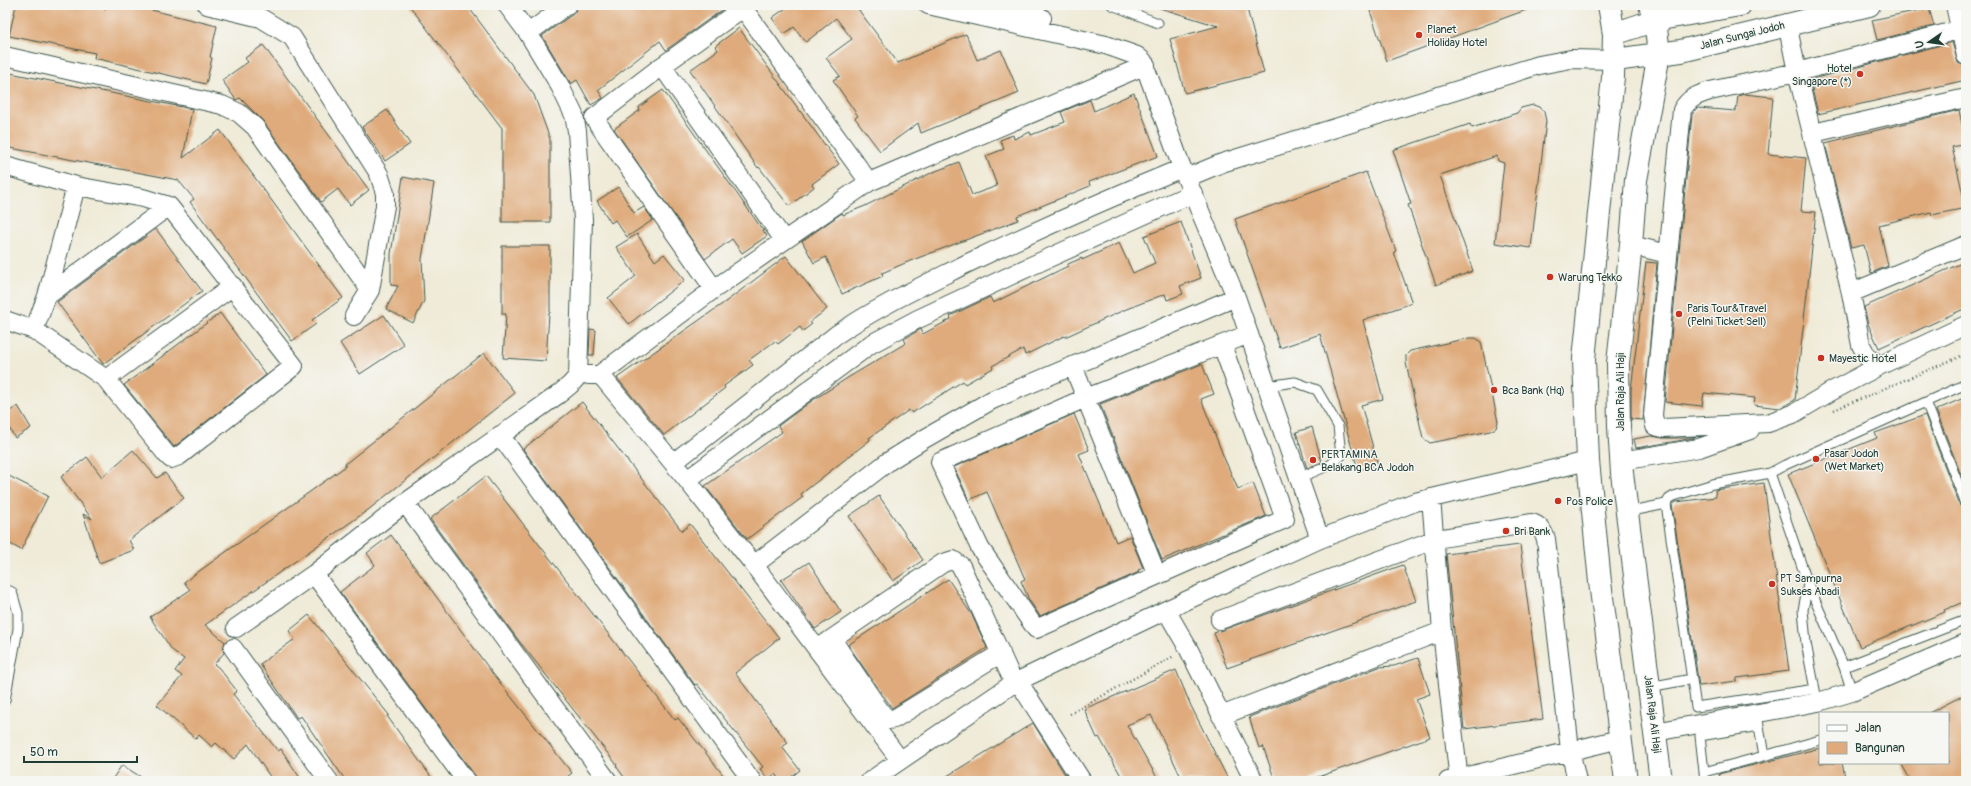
<svg xmlns="http://www.w3.org/2000/svg" width="1971" height="786" font-family="Pangolin,sans-serif">
	<style>
		.building { fill: #dfab7c }
		.lines { fill: none; stroke-linecap: round; stroke-linejoin: round }
		.service-casing { stroke: #3e574d; stroke-width: 11 }
		.minor-casing { stroke: #3e574d; stroke-width: 20 }
		.secondary-casing { stroke: #3e574d; stroke-width: 24 }
		.path { stroke: #3e574d; stroke-width: 2.5; stroke-dasharray: 1 3; stroke-linecap: butt }
		.service { stroke: #fff; stroke-width: 9 }
		.minor { stroke: #fff; stroke-width: 18 }
		.secondary { stroke: #fff; stroke-width: 22 }
		.poi-dot { fill: #c8321e; stroke: #f6f6f2; stroke-width: 1.5 }
		.labels { text-anchor: middle; stroke-width: 3; stroke-linejoin: round; paint-order: stroke }
		.poi-label { font-size: 11px; fill: #1f3d34; stroke: #f6f6f2; text-anchor: start }
		.street-label { font-size: 11px; fill: #1f3d34; stroke: #f6f6f2 }
	</style>
	<rect width="100%" height="100%" fill="#f6f6f2"/>
	<filter id="ink" filterUnits="userSpaceOnUse"><feTurbulence type="fractalNoise" baseFrequency=".025" numOctaves="2"/><feDisplacementMap in="SourceGraphic" scale="8" xChannelSelector="R" yChannelSelector="G"/><feConvolveMatrix kernelMatrix="1 2 1 2 8 2 1 2 1" color-interpolation-filters="sRGB"/></filter>
	<filter id="wash" filterUnits="userSpaceOnUse"><feTurbulence type="fractalNoise" baseFrequency=".012" numOctaves="4" result="noise"/><feDisplacementMap in="SourceGraphic" scale="16" xChannelSelector="R" yChannelSelector="G"/><feGaussianBlur stdDeviation="0.9" result="paint"/><feColorMatrix in="noise" values="0 0 0 0 0 0 0 0 0 0 0 0 0 0 0 0 0 1.4 0 .05"/><feComposite in="paint" operator="in"/></filter>
	<g filter="url(#wash)">
		<rect width="100%" height="100%" fill="#efebd8"/>
		<g id="blocks">
			<path class="building" d="M16 5H85L105 9 106 5H131L217 26 210 57 212 58 206 84 94 58 95 53 9 36Z
				M409 5H467L534 95 550 139V222H502V128Z
				M580 5H729L666 50 660 41 598 90 603 98 591 105 577 80 571 84 542 36 573 14Z
				M790 5H855L898 63 966 34 977 60 1001 50 1019 93 921 133 918 123 880 151 855 118 858 116 833 80 840 76 826 58 852 39 836 18 806 42 794 27 784 34 772 18Z
				M1160 5H1246L1264 73 1185 93 1170 39 1218 26 1160 8Z
				M1368 5H1537V6L1387 61Z
				M1929 8 1934 26 1877 40 1872 20Z
				M739 28 839 164 812 184 814 187 789 206 759 167 758 168 690 70 718 50 715 46Z
				M1952 42 1958 63 1966 66V80L1818 114 1810 80Z
				M263 45 369 190 350 205 338 189 321 202 263 121 240 98 236 100 222 80 248 62 245 58Z
				M5 72 192 109 183 158 220 130 343 298 312 320 316 324 292 341 190 202 194 199 178 180 5 147Z
				M663 90 767 236 742 253 732 239 705 259 614 129 640 110 639 107Z
				M1134 93 1158 156 1089 182 1090 186 1017 216 1018 220 910 261 882 273 883 276 842 294 826 257 814 263 802 241 842 213 843 215 865 206 931 173 959 162 972 195 997 186 986 156 1004 149 1000 140 1013 135 1014 139 1030 132 1031 135 1065 122 1061 112 1090 100 1094 111Z
				M1744 94 1773 97 1768 154 1806 158 1801 211 1816 212 1795 400 1780 408 1754 405 1755 398 1704 393 1702 406 1665 402 1692 114 1698 108 1736 111 1738 96Z
				M1533 105 1540 107 1544 112 1546 121 1531 248 1495 243 1504 163 1498 161 1497 156 1440 175 1473 271 1436 285 1408 205 1411 204 1393 150 1470 124 1472 128 1517 113 1521 108Z
				M387 110 410 144 385 161 362 127Z
				M1959 110 1966 144 1952 147 1966 208 1932 215 1931 212 1879 225 1888 266 1871 273 1864 245 1851 248 1825 143Z
				M1366 172 1396 251 1394 252 1412 303 1363 320 1383 399 1361 405 1378 465 1358 470 1320 334 1280 348 1235 219Z
				M403 177 434 183 422 259 424 301 413 323 386 309 398 286 391 285V254Z
				M618 187 634 213 644 207 653 220 627 237 615 220 611 223 597 201Z
				M1181 222 1201 278 1180 286 1183 294 1167 300 1165 294 1124 310 1065 337 1064 336 1025 355 1023 349 992 366 993 368 965 384 963 381 912 413 909 410 869 438 870 440 801 494 803 497 747 539 705 486 782 432 778 426 810 402 849 377 906 343 904 339 921 329 923 334 951 319 950 316 990 297 993 303 1068 266V264L1082 258V260L1119 243 1133 273 1155 263 1144 236Z
				M156 229 202 291 103 364 57 302Z
				M637 234 655 261 664 254 685 280 629 324 608 298 636 276 616 247Z
				M502 246H550V313H549L546 361 503 358 506 314H502Z
				M786 256 827 309 810 322 812 324 803 331 800 327 778 344 775 341 749 360 753 365 724 386 725 388 664 435 617 378 728 300Z
				M1966 261V308L1879 348 1868 324 1864 307Z
				M1646 262 1657 263 1643 420 1631 419V390Z
				M220 313 266 375 174 447 124 385Z
				M384 315 404 345 360 374 340 343Z
				M590 329 596 330 594 355H589Z
				M1469 338H1476L1481 342 1498 422 1496 428 1490 431 1430 443 1423 438 1406 363V355L1410 351Z
				M484 353 515 393 368 510 205 625 225 642 223 649 224 653 214 664 219 668 237 691 233 694 278 751 281 749 302 781H273L248 744 234 759 216 743 212 747 199 735 196 739 157 705 182 676 175 671 184 659 172 650 150 617 190 590 184 582 346 466 345 464Z
				M1202 364 1214 394 1201 399 1225 460 1238 489 1253 483 1266 516 1162 560 1100 404Z
				M1966 397V488L1936 410Z
				M582 402 682 531 690 524 779 638 735 673 788 743 782 747 800 770 786 781H780L775 774 768 779 760 769 763 767 697 684 695 685 523 449Z
				M18 406 31 428 15 438 5 421V414Z
				M1074 414 1089 450 1079 454 1116 542 1130 536 1143 568 1138 570 1139 572 1040 616 1029 600 1021 581 1025 579 987 492 969 500 954 467Z
				M1925 415 1960 506 1966 510V601L1944 610 1945 612 1860 647 1788 474 1877 438 1875 433Z
				M1312 427 1322 462 1307 468 1296 432Z
				M1651 436 1663 438H1695L1636 448 1634 439Z
				M133 450 157 478 165 473 184 498 129 540 134 550 99 563 83 514 92 519 61 477 87 457 102 477Z
				M5 474 48 496 21 550 5 541Z
				M486 476 675 720 678 718 728 781H627L616 766 617 765 516 637 430 519Z
				M1764 483 1789 671 1737 678V681L1699 686 1672 505 1676 502 1716 497 1715 490Z
				M879 496 923 560 893 581 849 516Z
				M391 535 493 674 572 773 562 781H479L340 592 375 565 367 553Z
				M1520 545 1543 719 1464 729 1446 554Z
				M809 562 841 612 815 629 781 580Z
				M1403 565 1416 601 1227 668 1214 633Z
				M948 579 972 615 987 648 892 708 848 645Z
				M309 615 389 715 387 716 434 781H346L301 716 297 718 260 664 295 639 289 631Z
				M1418 658 1430 694 1416 699 1430 737 1307 781H1275L1263 746 1259 748 1249 717 1379 667 1394 666Z
				M1176 670 1191 706 1229 781H1183L1151 715 1127 725 1159 781H1124L1099 737 1097 738 1084 709Z
				M1966 694V781H1911L1901 763H1948V713H1929Z
				M1033 723 1069 781H939Z
				M1820 748V763H1842L1846 781H1721L1719 774Z
				M122 765 147 781H111Z"/>
		</g>
	</g>
	<g filter="url(#ink)">
		<use href="#blocks" fill-opacity="0" stroke="#3e574d" stroke-width="1"/>
		<g class="lines">
			<g class="service-casing">
				<path id="service" d="M1112 5 1158 23
					M1267 386 1295 382 1317 390 1338 426 1341 456 1330 465 1299 478
					M1926 402 1966 504
					M1770 473 1713 484 1674 496 1669 499 1666 504 1696 707 1815 689
					M1627 512 1666 504
					M1808 584 1803 610 1806 643 1816 695
					M5 589 12 592 18 613V629L5 700
					M1844 667 1966 620
					M1649 687 1692 679
					M1852 692 1844 667 1808 584 1770 473 1785 465 1966 384
					M1759 726 1764 756 1820 740
					M1704 772 1764 756
					M1705 781 1700 736 1759 726 1757 713"/>
			</g>
			<g class="minor-casing">
				<path id="minor" d="M207 5 261 18 292 37 379 174 385 193V206L370 290 354 316
					M928 5 1106 45 1137 56 1143 61 1182 168 1236 297 1320 539
					M995 5 1042 18
					M1955 5 1966 56
					M743 8 869 182
					M1787 23 1797 72 1851 293 1861 345 1868 358 1881 365
					M1966 28 1797 72 1710 91C1697 95 1689 98 1682 110L1653 415 1655 426 1663 428 1768 423 1793 414 1832 391 1881 365 1966 325
					M528 33 567 5
					M5 56 222 105 239 113 255 127 370 290
					M662 66 784 240
					M1813 133 1966 98
					M5 166 76 186 143 198 169 206 294 366 179 456 171 459 167 455 106 379 34 330 5 320
					M1186 178 1222 163 1539 65 1571 59 1615 60
					M1631 245 1668 254
					M714 289 594 118 662 66 747 5
					M1851 293 1966 245
					M47 296 169 206
					M34 330 47 296 76 186
					M1222 345 1285 519 1036 629 980 548 940 462 1074 403 1086 398 1249 334
					M1073 366 1157 575
					M588 375H599L604 379 687 480 754 565 900 760
					M599 375 714 289 869 182 1146 65
					M106 379 233 286
					M500 435 752 781
					M1621 461 1699 448 1750 430
					M673 463 836 335C877 307 922 286 966 264 1037 230 1109 198 1182 168
					M687 480 871 344 916 320 1031 266 1193 193
					M1431 498 1442 631 1459 781
					M405 503 608 781
					M754 565 889 461 924 439 992 400 1236 297
					M314 574 466 781
					M1166 610 1188 648 1254 781
					M1220 620 1436 539 1531 523C1540 525 1543 531 1546 539L1570 750 1577 781
					M236 628 314 574 405 503 559 394 570 385 578 376 583 220 577 131 574 115 560 86 528 33 507 5
					M832 639 881 712 888 720 894 719 1001 653
					M233 648 329 781
					M817 649 943 563 953 560 961 566 1014 683
					M1018 681 1082 781
					M1221 716 1442 631
					M1655 732 1818 702 1852 692 1966 643
					M870 781 1014 683 1166 610 1320 539 1415 502 1588 461
					M1448 781 1620 739"/>
			</g>
			<g class="secondary-casing">
				<path id="secondary" d="M1609 5 1614 34 1613 77 1584 359 1588 461 1600 582 1626 781
					M1650 5 1655 20 1659 54 1636 180 1631 245 1618 363 1619 427 1622 473 1661 781
					M1614 34 1655 20 1740 5
					M1615 60 1681 51 1869 5"/>
			</g>
			<path class="path" d="M1834 410 1966 354
				M1070 714 1174 656"/>
			<use href="#service" class="service"/>
			<use href="#minor" class="minor"/>
			<use href="#secondary" class="secondary"/>
		</g>
	</g>
	<g class="poi-dot">
		<circle cx="1419" cy="35" r="4"/>
		<circle cx="1860" cy="74" r="4"/>
		<circle cx="1550" cy="277" r="4"/>
		<circle cx="1679" cy="314" r="4"/>
		<circle cx="1821" cy="358" r="4"/>
		<circle cx="1494" cy="390" r="4"/>
		<circle cx="1816" cy="459" r="4"/>
		<circle cx="1313" cy="460" r="4"/>
		<circle cx="1558" cy="501" r="4"/>
		<circle cx="1506" cy="531" r="4"/>
		<circle cx="1772" cy="584" r="4"/>
	</g>
	<g class="labels">
		<g class="poi-label">
			<text x="1427" y="33">Planet<tspan x="1427" dy="13">Holiday Hotel</tspan></text>
			<text x="1852" y="72" text-anchor="end">Hotel<tspan x="1852" dy="13">Singapore (*)</tspan></text>
			<text x="1558" y="281">Warung Tekko</text>
			<text x="1687" y="312">Paris Tour&amp;Travel<tspan x="1687" dy="13">(Pelni Ticket Sell)</tspan></text>
			<text x="1829" y="362">Mayestic Hotel</text>
			<text x="1502" y="394">Bca Bank (Hq)</text>
			<text x="1824" y="457">Pasar Jodoh<tspan x="1824" dy="13">(Wet Market)</tspan></text>
			<text x="1321" y="458">PERTAMINA<tspan x="1321" dy="13">Belakang BCA Jodoh</tspan></text>
			<text x="1566" y="505">Pos Police</text>
			<text x="1514" y="535">Bri Bank</text>
			<text x="1780" y="582">PT Sampurna<tspan x="1780" dy="13">Sukses Abadi</tspan></text>
		</g>
		<g class="street-label">
			<text transform="translate(1742 35) rotate(-14)" y="4">Jalan Sungai Jodoh</text>
			<text transform="translate(1620 392) rotate(-90)" y="4">Jalan Raja Ali Haji</text>
			<text transform="translate(1653 714) rotate(83)" y="4">Jalan Raja Ali Haji</text>
		</g>
	</g>
	<rect width="1971" height="786" fill="none" stroke="#f6f6f2" stroke-width="20"/>
	<rect x="1819" y="712" width="130" height="52" fill="#f6f6f2" stroke="#a0aca6"/>
	<rect x="1827" y="725" width="20" height="6" fill="#ffffff" stroke="#a0aca6"/>
	<text x="1855" y="732" font-size="12" fill="#1f3d34">Jalan</text>
	<rect x="1827" y="742" width="20" height="12" fill="#dfab7c" stroke="#a0aca6"/>
	<text x="1855" y="752" font-size="12" fill="#1f3d34">Bangunan</text>
	<g transform="translate(1929 42) rotate(257)" stroke="#f6f6f2" stroke-width="3" paint-order="stroke">
	<path d="M0-3L7 15L0 10L-7 15Z" fill="#1f3d34"/>
	<text y="-6" font-size="11" font-weight="bold" text-anchor="middle" fill="#1f3d34">U</text>
	</g>
	<path d="M24 756v6h113v-6" fill="none" stroke="#1f3d34" stroke-width="2"/>
	<text x="30" y="756" font-size="12" fill="#1f3d34" stroke="#f6f6f2" stroke-width="3" paint-order="stroke">50 m</text>
</svg>
